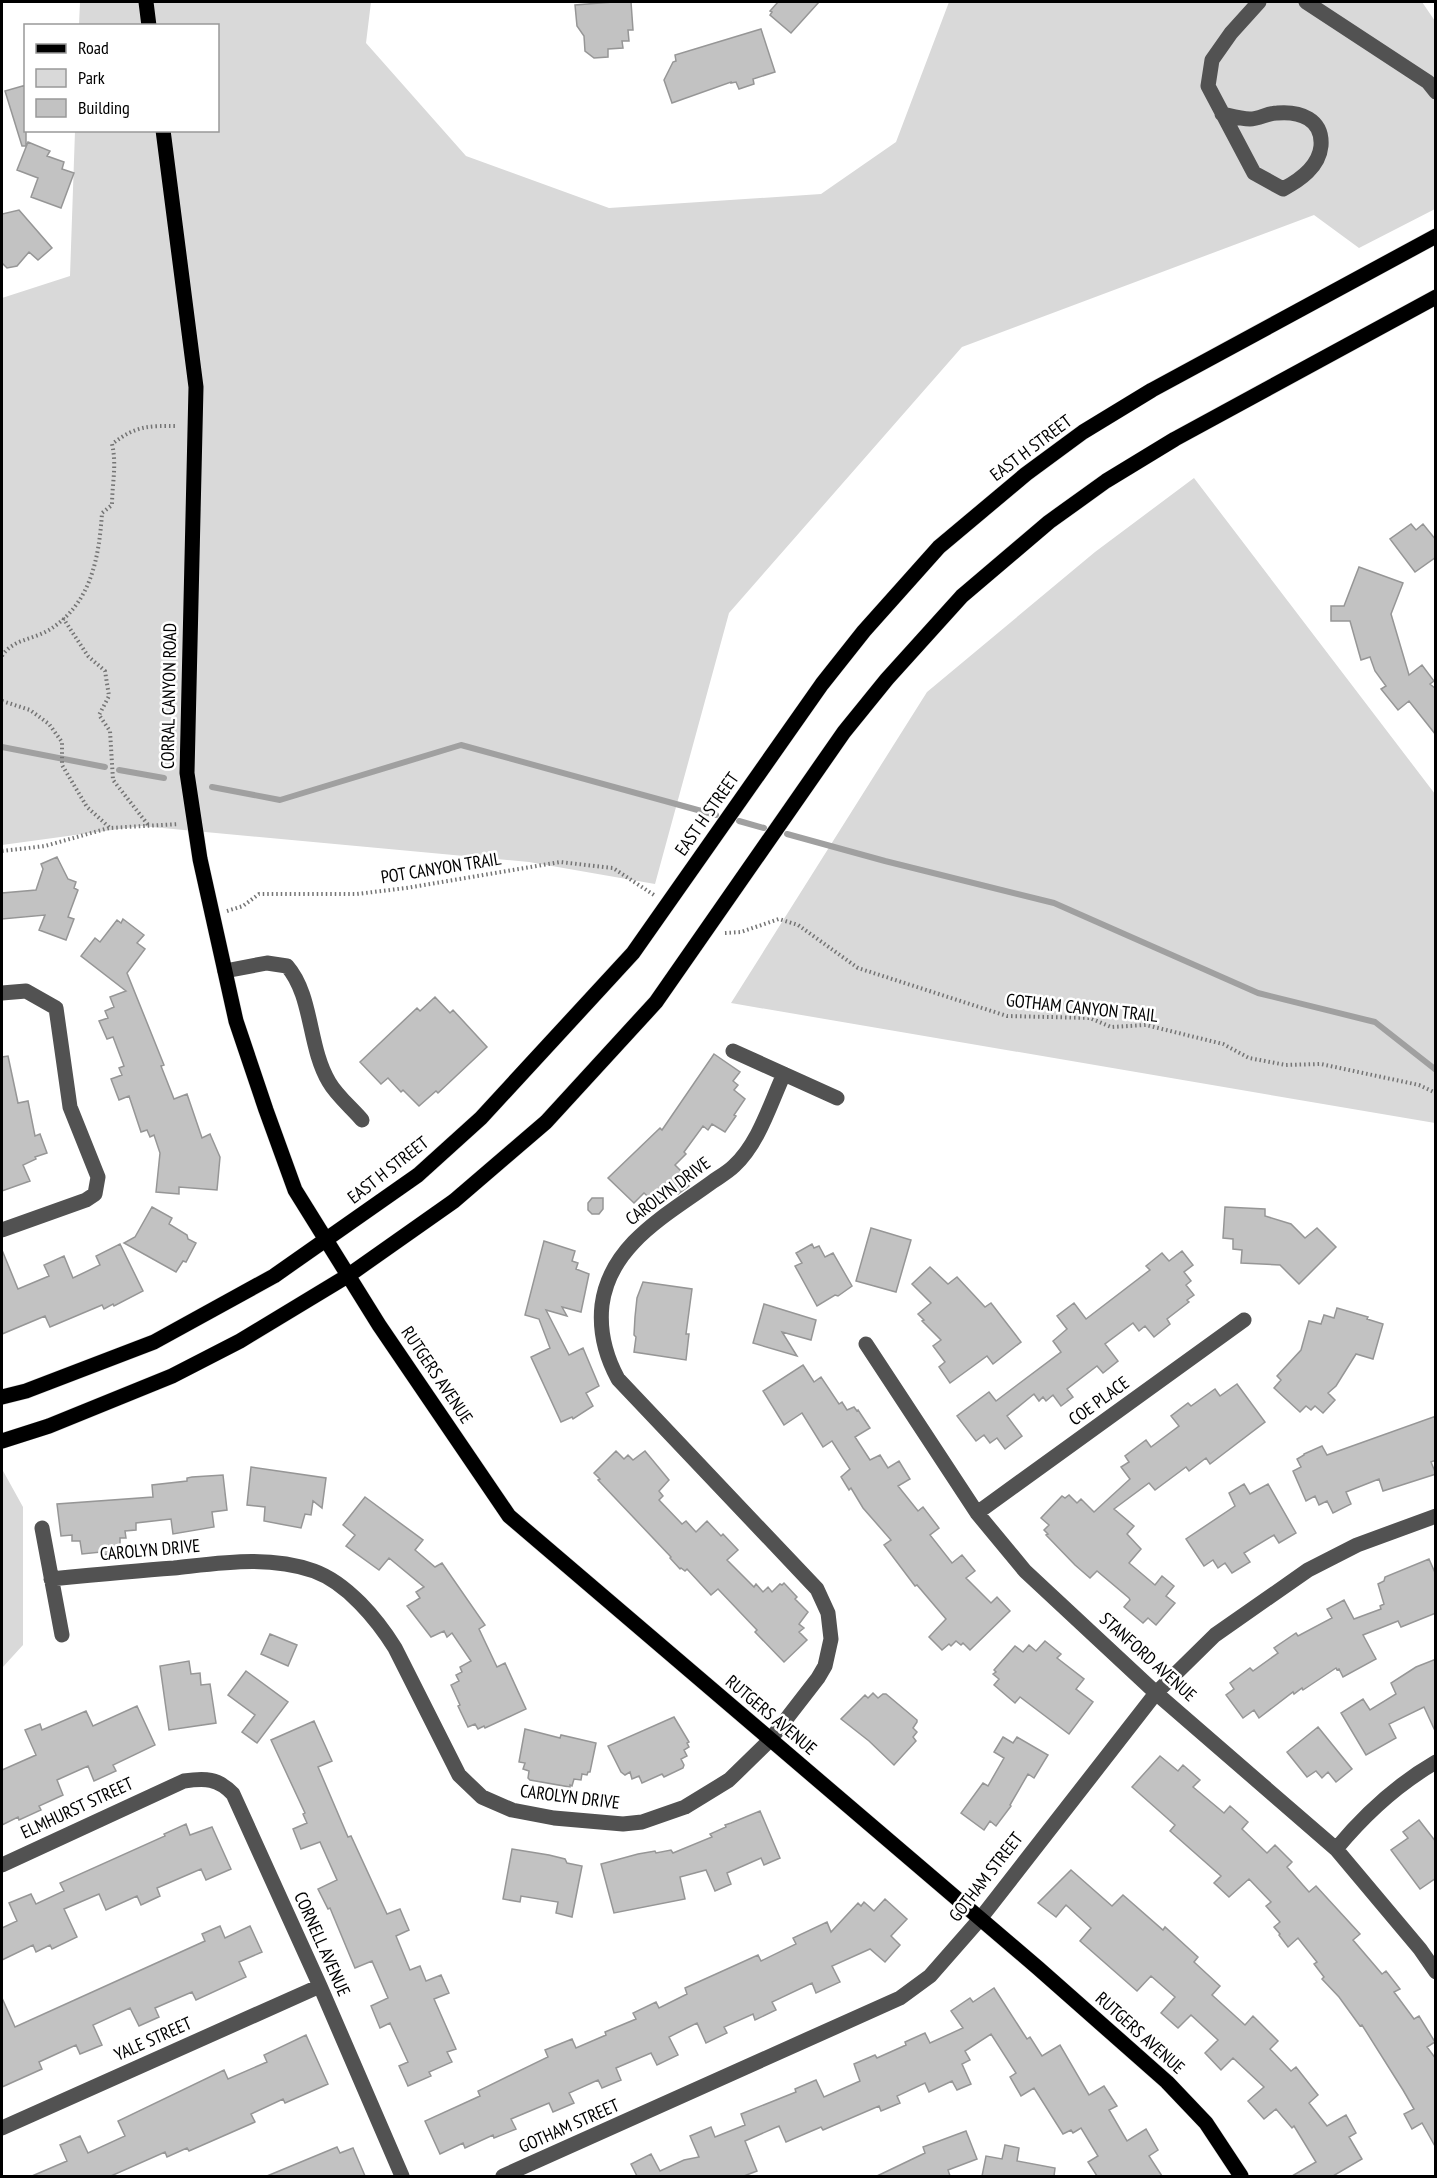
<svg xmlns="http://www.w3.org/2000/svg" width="1437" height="2178" font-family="'PT Sans Narrow',sans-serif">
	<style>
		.green { fill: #d9d9d9 }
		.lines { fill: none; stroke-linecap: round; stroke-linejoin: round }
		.stream { stroke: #a0a0a0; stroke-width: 6 }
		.building { fill: #c2c2c2; stroke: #969696; stroke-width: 1.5 }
		.major-casing { stroke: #dbdbdb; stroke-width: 16 }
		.path { stroke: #747474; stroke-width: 4; stroke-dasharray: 1.5 3; stroke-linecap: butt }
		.minor { stroke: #525252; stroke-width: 15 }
		.major { stroke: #000; stroke-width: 15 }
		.labels { text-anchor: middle; stroke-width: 5; stroke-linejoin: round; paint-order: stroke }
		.street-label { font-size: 18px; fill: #000; stroke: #fff }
	</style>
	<rect width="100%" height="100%" fill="#fff"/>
	<path class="green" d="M80 2H371L366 43 466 156 609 208 821 194 896 142 949 2H1422L1435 21V209L1359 248 1314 215 962 347 729 613 655 884 529 862 141 826 2 845V298L70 276 75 131 218 130V26L79 25Z
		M1194 478 1435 794V1123L731 1003 927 692 1095 552Z
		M2 1469 23 1507V1645L2 1668Z"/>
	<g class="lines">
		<path class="stream" d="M2 747 105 767
			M119 770 164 778
			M212 787 280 800 461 745 716 815
			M739 821 764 828
			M787 834 885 861 1054 903 1258 993 1375 1022 1436 1070"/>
	</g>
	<path class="building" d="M613 2H631L633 30H628L629 41H622L623 48 608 49V57L594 58 585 51 584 36 577 26 575 5Z
		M778 2H819L791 33 770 15 772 12 770 11Z
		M761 29 775 72 753 79 754 84 739 89 736 82 731 83V82L672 103 664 80 673 62 676 61 675 55Z
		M26 85V146H22L5 91Z
		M28 142 50 151 47 156 64 162 62 169 74 173 61 208 31 197 38 178 17 170Z
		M19 210 52 248 38 260 29 252 17 266 7 268 2 263V214Z
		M1411 524 1416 530 1423 524 1436 540V557L1415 572 1390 539Z
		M1359 567 1403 583 1391 614 1409 675 1422 665 1434 681 1430 684 1436 689V735L1409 701 1398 710 1381 689 1386 686 1375 671 1370 657 1361 660 1350 621H1331V606H1344Z
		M57 857 68 879 76 882 74 888 78 890 68 917 74 919 66 940 39 930 45 915 2 919V893L36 890 43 869 41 864Z
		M123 919 144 935 137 943 145 949 127 973 164 1065 161 1066 174 1099 187 1094 202 1138 210 1134 220 1157 217 1190 179 1187V1194L156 1192 160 1153 154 1135 150 1137 147 1130 141 1132 129 1096 119 1100 111 1079 122 1075 119 1068 124 1066 113 1037 107 1039 99 1021 108 1018 105 1011 114 1007 110 997 126 991 81 956 95 938 100 942 117 920 121 923Z
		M435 997 450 1013 453 1010 487 1047 438 1093 436 1091 419 1106 403 1090 401 1092 388 1078 381 1084 360 1062 417 1008 420 1011Z
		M714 1054 740 1072 733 1081 738 1085 734 1090 745 1099 734 1115 736 1116 725 1132 712 1124 708 1130 703 1126 684 1152 686 1154 675 1165 686 1176 682 1179 689 1186 678 1194 672 1189 671 1190 669 1188 655 1203 644 1193 634 1203 608 1178 660 1128 662 1130Z
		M8 1056 18 1103 28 1101 35 1136 40 1134 47 1153 35 1157 36 1159 23 1165 30 1181 2 1191V1057Z
		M592 1198H603V1209L599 1214H592L588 1210V1203Z
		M152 1207 172 1218 169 1224 187 1235 188 1239 196 1243 186 1262 183 1261 176 1272 124 1243 135 1237Z
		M1225 1207 1265 1209V1216L1291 1224 1305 1238 1317 1228 1336 1247 1299 1284 1280 1265 1241 1263 1242 1250 1233 1249V1239L1223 1238Z
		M871 1228 911 1240 896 1292 856 1281Z
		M544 1241 575 1251 572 1261 578 1263 576 1269 589 1274 581 1312 562 1307 567 1316 546 1310 569 1355 583 1348 599 1386 586 1393 593 1406 573 1419 572 1417 561 1422 531 1357 550 1348 539 1319 525 1315Z
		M120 1244 143 1291 114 1306 113 1304 104 1309 102 1305 50 1327 45 1316 2 1334V1250L18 1289 49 1276 44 1265 64 1256 73 1278 100 1265 96 1256Z
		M812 1244 814 1248 819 1246 825 1257 833 1253 852 1286 838 1296 835 1295 817 1306 795 1266 802 1263 796 1253Z
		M1182 1251 1193 1265 1184 1272 1191 1281 1186 1285 1194 1295 1187 1300 1189 1302 1167 1319 1170 1324 1154 1337 1145 1326 1139 1331 1133 1323 1105 1344 1118 1361 1103 1373 1097 1366 1067 1389 1073 1397 1061 1406 1053 1395 1046 1401 1043 1397 1039 1401 1034 1394 1007 1416 1022 1436 1005 1449 997 1438 990 1443 984 1435 976 1441 957 1416 989 1392 996 1401 1061 1352 1053 1341 1067 1329 1057 1316 1074 1303 1086 1319 1150 1270 1146 1266 1162 1253 1169 1261Z
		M930 1267 948 1284 957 1277 985 1307 991 1303 1021 1342 993 1364 987 1356 950 1383 939 1367 945 1362 933 1346 941 1340 922 1321 924 1320 918 1314 931 1303 912 1284Z
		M643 1282 692 1289 686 1334H689L686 1360 634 1352 636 1337 634 1335 635 1317 637 1298Z
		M764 1304 816 1320 811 1340 782 1332 797 1356 753 1343Z
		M1337 1308 1368 1317 1367 1319 1383 1324 1373 1359 1356 1354 1336 1386 1328 1393 1335 1400 1323 1413 1315 1406 1311 1410 1306 1406 1300 1412 1274 1388 1281 1380 1277 1376 1301 1350 1309 1321 1321 1324 1324 1315 1334 1318Z
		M803 1365 814 1382 821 1377 839 1404 842 1402 847 1410 854 1407 857 1411 858 1410 870 1428 855 1437 870 1460 880 1455 888 1468 899 1461 910 1479 898 1486 918 1511 923 1507 939 1528 930 1535 952 1563 962 1555 975 1571 966 1578 991 1603 997 1597 1010 1611 970 1650 963 1643 961 1645 956 1641 951 1646 949 1644 942 1650 929 1637 946 1619 917 1585 915 1586 884 1545 891 1540 863 1508 851 1488 849 1490 841 1477 850 1469 832 1441 823 1447 802 1413 784 1425 763 1391Z
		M1237 1384 1265 1422 1210 1464 1206 1458 1189 1471 1186 1467 1155 1490 1149 1483 1114 1509 1134 1526 1127 1534 1141 1549 1129 1563 1155 1585 1162 1576 1174 1586 1166 1596 1175 1603 1156 1625 1148 1618 1143 1623 1124 1607 1130 1600 1129 1598 1097 1571 1090 1578 1075 1565 1046 1535 1048 1534 1044 1530 1049 1525 1041 1518 1062 1496 1065 1498 1069 1495 1077 1503 1081 1499 1094 1512 1130 1479 1121 1467 1129 1462 1125 1456 1146 1440 1151 1447 1179 1426 1171 1416 1188 1403 1191 1406 1215 1389 1220 1396Z
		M1436 1416V1460L1431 1462 1436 1474 1383 1491 1379 1479 1346 1492 1351 1504 1333 1513 1327 1501 1319 1505 1315 1496 1306 1501 1293 1471 1301 1467 1297 1459 1304 1455V1454L1322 1446 1327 1455Z
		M616 1451 624 1459 628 1455 633 1460 645 1451 669 1480 659 1491 663 1496 659 1500 682 1524 686 1521 696 1532 707 1521 721 1536 723 1534 738 1550 727 1560 754 1587 756 1584 763 1592 768 1587 772 1592 780 1584 782 1585 784 1583 797 1597 795 1599 808 1612 799 1624 804 1628 799 1632 807 1640 784 1662 755 1632 757 1630 718 1589 711 1595 687 1569 685 1571 681 1568 680 1569 670 1558 671 1557 598 1480 600 1479 594 1473Z
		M251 1467 326 1478 322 1508 313 1501 311 1515 305 1514 301 1528 264 1521 265 1507 247 1505Z
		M223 1475 227 1510 212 1512 214 1527 173 1534 171 1519 136 1523V1530L125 1531 126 1538H120V1553L101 1555V1552L82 1554 80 1541H72V1535L61 1536 57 1504 153 1497 152 1485 187 1481V1478L192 1477Z
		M1244 1484 1250 1494 1268 1484 1296 1533 1279 1543 1274 1535 1244 1553 1250 1562 1232 1573 1225 1563 1218 1568 1213 1560 1204 1566 1186 1539 1235 1506 1229 1493Z
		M365 1497 423 1540 415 1550 435 1567 442 1563 485 1625 479 1629 497 1667 505 1663 526 1709 485 1728 484 1726 478 1729 475 1724 468 1727 458 1706 460 1705 451 1685 459 1681 456 1675 462 1672 460 1667 471 1661 452 1633 447 1637 444 1631 431 1637 407 1606 420 1598 416 1592 424 1587 389 1558 379 1570 346 1546 355 1535 343 1525Z
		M1429 1559 1436 1575V1613L1401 1627 1398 1621 1363 1635 1376 1659 1343 1677 1339 1669 1337 1670 1336 1668 1303 1690 1302 1688 1294 1694 1293 1692 1259 1718 1254 1710 1243 1718 1226 1695 1234 1689 1230 1683 1250 1668 1253 1671 1278 1653 1274 1648 1296 1633 1298 1636 1332 1618 1327 1609 1344 1600 1354 1619 1381 1609 1380 1606 1384 1604 1378 1584 1384 1581 1385 1577Z
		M270 1634 297 1645 288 1666 261 1654Z
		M1045 1641 1061 1654 1057 1658 1084 1679 1076 1689 1093 1702 1069 1734 1020 1697 1015 1703 994 1685 999 1679 993 1674 996 1672 994 1670 1015 1646 1023 1652 1029 1645 1036 1651Z
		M1436 1659V1733L1424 1707 1389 1724 1396 1738 1366 1755 1341 1713 1363 1699 1370 1710 1396 1694 1391 1683 1416 1667Z
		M189 1661 191 1674 200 1673 201 1685 210 1684 216 1723 169 1730 160 1666Z
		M246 1671 288 1702 257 1743 242 1732 255 1715 228 1695Z
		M873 1693 878 1698 883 1694H886L917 1720V1722L913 1728 917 1732 913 1737 916 1741 894 1765 869 1741 841 1719 865 1695 868 1698Z
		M137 1706 155 1745 113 1765 116 1771 94 1781 88 1766 57 1780 63 1795 39 1806 41 1810 19 1820 18 1817 2 1825V1770L36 1755 25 1730 40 1724 42 1730 86 1711 93 1726Z
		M674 1717 689 1742 687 1743 689 1747 684 1750 687 1756 681 1759 684 1765 683 1768 664 1777 662 1774 642 1783 639 1776 632 1779 630 1772 625 1775 621 1772 608 1746Z
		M314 1721 332 1761 318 1767 348 1837 351 1836 387 1914 400 1909 409 1930 396 1936 410 1970 420 1966 426 1981 441 1975 449 1993 434 1999 456 2049 447 2052 452 2062 429 2072 431 2076 408 2086 399 2066 408 2062 390 2023 380 2028 371 2006 388 1998 372 1961 355 1968 330 1908 328 1909 318 1889 337 1880 320 1842 301 1849 293 1829 307 1823 303 1814 305 1813 271 1740Z
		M1318 1727 1352 1769 1336 1782 1328 1772 1322 1778 1316 1771 1307 1777 1287 1752Z
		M525 1729 560 1738 561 1735 596 1743 590 1772H588L587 1775 582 1774 581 1780 574 1779 572 1786 570 1785V1787L530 1780 528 1778 529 1771 523 1769 525 1763 519 1762Z
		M1003 1737 1013 1743 1017 1737 1048 1755 1034 1778 1028 1774 1010 1805 1011 1806 996 1826 990 1821 984 1830 961 1813 983 1783 988 1786 1004 1758 994 1752Z
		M1160 1756 1178 1771 1183 1765 1200 1780 1193 1787 1224 1813 1230 1806 1248 1822 1242 1829 1267 1853 1275 1845 1292 1862 1287 1867 1309 1892 1316 1886 1360 1934 1353 1940 1382 1974 1386 1971 1400 1989 1394 1992 1414 2019 1419 2016 1435 2042 1427 2047 1436 2059V2148L1422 2123 1412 2129 1404 2114 1414 2109 1403 2090 1362 2025 1360 2026 1339 1997 1322 1979 1324 1977 1314 1964 1317 1962 1298 1938 1288 1947 1279 1935 1280 1934 1274 1927 1280 1922 1266 1906 1271 1902 1249 1879 1229 1897 1214 1883 1221 1876 1170 1831 1175 1825 1132 1787Z
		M760 1811 780 1858 764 1865 761 1858 727 1873 731 1884 715 1891 706 1870 680 1877 685 1899 614 1913 601 1864 638 1854 655 1851 656 1853 671 1850 673 1853 712 1837 710 1834 726 1827 725 1825 731 1823Z
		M1419 1820 1436 1842V1878L1420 1889 1391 1850 1408 1838 1403 1832Z
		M186 1824 190 1835 212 1827 231 1869 206 1880 201 1869 157 1888 160 1896 141 1905 137 1896 106 1910 99 1894 64 1909 77 1937 52 1949 50 1945 36 1952 33 1945 2 1960V1928L17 1921 9 1903 31 1894 36 1904 64 1891 60 1883 165 1836 164 1834Z
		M512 1849 549 1855 565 1859 567 1863 582 1866 572 1917 556 1913 558 1902 521 1896 520 1902 503 1899Z
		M1071 1870 1112 1906 1123 1895 1163 1930 1165 1927 1198 1957 1194 1962 1220 1986 1212 1995 1245 2025 1253 2016 1278 2041 1270 2049 1291 2071 1296 2067 1318 2095 1309 2103 1327 2126 1346 2115 1356 2133 1349 2137 1362 2159 1333 2176H1292L1316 2162 1294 2126 1292 2128 1276 2109 1264 2119 1248 2101 1264 2087 1233 2058 1221 2070 1205 2053 1218 2040 1191 2015 1178 2028 1161 2013 1175 1997 1151 1976 1137 1991 1080 1941 1091 1928 1066 1905 1056 1917 1038 1903Z
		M885 1899 907 1919 891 1936 900 1945 885 1962 870 1949 832 1966 840 1982 816 1993 812 1983 772 2002 776 2010 755 2020 753 2014 724 2027 727 2033 706 2043 697 2023 669 2037 678 2055 657 2065 651 2053 616 2068 621 2080 602 2088 598 2080 569 2093 574 2103 553 2112 549 2103 511 2119 516 2129 494 2138 493 2135 465 2148 463 2143 440 2154 425 2121 480 2096 478 2091 548 2057 545 2050 572 2039 576 2048 606 2035 605 2032 636 2019 633 2013 656 2002 659 2008 687 1994 685 1988 758 1955 761 1961 796 1944 793 1938 827 1922 831 1932 858 1903 861 1906 864 1902 874 1911Z
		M220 1926 225 1938 250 1926 262 1952 239 1962 246 1977 196 2000 192 1992 155 2008 159 2017 139 2026 130 2008 93 2025 102 2045 80 2054 76 2045 39 2062 42 2069 2 2087V1998L15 2027 205 1941 202 1934Z
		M994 1988 1027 2039 1030 2037 1042 2056 1060 2045 1089 2095 1104 2086 1117 2106 1109 2110 1127 2141 1146 2129 1158 2150 1149 2156 1162 2176H1097L1088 2162 1098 2156 1081 2128 1073 2133 1071 2130 1063 2134 1034 2088 1021 2096 1010 2077 1016 2073 991 2034 965 2051 970 2060 962 2064 971 2084 957 2090 952 2081 929 2092 925 2083 897 2096 900 2103 881 2111 879 2106 823 2130 821 2127 786 2142 779 2126 745 2141 757 2171 744 2176H637L631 2164 651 2154 660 2171 684 2160 699 2157 690 2136 711 2127 715 2137 745 2125 741 2114 796 2092 795 2089 816 2080 824 2097 860 2081 854 2064 875 2055 877 2058 906 2045 905 2042 925 2033 930 2043 963 2028 951 2011 970 1998 973 2002Z
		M306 2035 328 2084 285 2103 283 2099 251 2114 255 2122 189 2151 187 2148 167 2157 165 2152 111 2176H32L67 2161 60 2145 80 2136 88 2153 125 2136 118 2121 224 2070 228 2079 267 2062 264 2055Z
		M966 2131 977 2159 948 2170 950 2176H877L925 2153 923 2147Z
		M1005 2145 1019 2148 1017 2161 1055 2168 1054 2176H982L986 2156 1002 2159Z
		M337 2147 340 2153 353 2148 365 2176H267Z"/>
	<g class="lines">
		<g class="major-casing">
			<path id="major" d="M146 2 149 26
				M163 130 196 387 187 773 200 859 236 1021 266 1110 295 1190 379 1325 509 1516 1038 1968 1167 2082 1206 2123 1241 2176
				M2 1397 26 1391 154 1342 274 1276 418 1175 481 1118 633 953 822 684 864 631 939 547 1026 474 1083 432 1152 390 1436 236
				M2 1441 49 1426 172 1376 240 1341 349 1275 454 1201 546 1122 656 1002 844 732 887 679 962 596 1049 522 1106 481 1175 439 1436 297"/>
		</g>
		<path class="path" d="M63 618 88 656 105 671 109 696 99 715 110 731 113 780 149 826
			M2 656C13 639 32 640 49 630 91 604 99 558 102 513L112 505C112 484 117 465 112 444 137 425 148 426 178 426
			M2 701 30 710 49 724 62 742V765L87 807 110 828 179 824
			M2 851 45 846 109 828
			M227 911 243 906 259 894H357L406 888 560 862 613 868 654 895
			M725 933 741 932 779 919 798 925 858 968 1007 1016 1090 1018 1111 1027 1146 1025 1223 1044 1249 1058 1286 1065 1321 1064 1419 1085 1436 1093"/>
		<path class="minor" d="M1306 2 1428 82 1436 92
			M1222 114C1231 116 1241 119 1250 119 1259 119 1268 113 1277 113 1300 111 1323 119 1321 146 1319 167 1300 180 1283 189L1254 173 1208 86 1212 60 1231 33 1259 2
			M225 971 267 963 287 966C313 996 308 1047 329 1082 337 1096 352 1108 362 1120
			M2 993 26 991 56 1008 70 1107 98 1177 95 1194 86 1200 2 1230
			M733 1051 837 1098
			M866 1344 977 1513 1025 1571 1156 1693 1336 1849 1420 1949 1436 1972
			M977 1513 1244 1320
			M42 1528 62 1635
			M51 1579C92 1575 133 1571 174 1568 221 1563 268 1555 314 1571 347 1583 377 1619 395 1648L459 1775 482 1797 512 1810 554 1818 623 1824 642 1822 685 1807 729 1780 770 1740 818 1678 825 1666 831 1639 828 1613 817 1589 618 1379C605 1355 599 1332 602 1305 610 1244 667 1215 712 1182 719 1177 728 1172 734 1166 759 1143 770 1104 784 1074
			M1336 1849C1365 1814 1396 1785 1436 1762
			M2 1865 184 1781C205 1778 218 1778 233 1794L320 1986 402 2176
			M2 2128 320 1986
			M503 2176 900 1998 930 1976 980 1919 1156 1693 1215 1635 1308 1570 1357 1545 1436 1516"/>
		<use href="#major" class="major"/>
	</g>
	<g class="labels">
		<g class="street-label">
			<text transform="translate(1031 448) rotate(-37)" y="6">EAST H STREET</text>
			<text transform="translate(169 696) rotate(-89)" y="6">CORRAL CANYON ROAD</text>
			<text transform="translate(707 814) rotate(-55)" y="6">EAST H STREET</text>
			<text transform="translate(441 868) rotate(-9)" y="6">POT CANYON TRAIL</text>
			<text transform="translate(1082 1008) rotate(6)" y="6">GOTHAM CANYON TRAIL</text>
			<text transform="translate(388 1170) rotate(-38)" y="6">EAST H STREET</text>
			<text transform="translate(668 1191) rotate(-37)" y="6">CAROLYN DRIVE</text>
			<text transform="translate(437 1375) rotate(56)" y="6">RUTGERS AVENUE</text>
			<text transform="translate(1099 1401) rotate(-36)" y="6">COE PLACE</text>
			<text transform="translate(150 1550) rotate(-5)" y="6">CAROLYN DRIVE</text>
			<text transform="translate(1148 1657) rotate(42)" y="6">STANFORD AVENUE</text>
			<text transform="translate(771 1715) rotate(40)" y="6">RUTGERS AVENUE</text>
			<text transform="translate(570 1797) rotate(7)" y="6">CAROLYN DRIVE</text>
			<text transform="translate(77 1808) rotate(-25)" y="6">ELMHURST STREET</text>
			<text transform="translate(986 1877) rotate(-52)" y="6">GOTHAM STREET</text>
			<text transform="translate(322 1944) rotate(66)" y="6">CORNELL AVENUE</text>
			<text transform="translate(1140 2033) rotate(42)" y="6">RUTGERS AVENUE</text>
			<text transform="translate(153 2039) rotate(-24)" y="6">YALE STREET</text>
			<text transform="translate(569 2126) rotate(-24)" y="6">GOTHAM STREET</text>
		</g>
	</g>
	<rect width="1437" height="2178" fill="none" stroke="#000000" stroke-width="6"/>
	<rect x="24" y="24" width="195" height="108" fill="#ffffff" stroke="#999999" stroke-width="1.5"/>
	<rect x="36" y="44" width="30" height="9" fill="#000000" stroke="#999999" stroke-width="1.5"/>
	<text x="78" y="54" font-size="18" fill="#000000">Road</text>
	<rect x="36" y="69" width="30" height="18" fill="#d9d9d9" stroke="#999999" stroke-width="1.5"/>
	<text x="78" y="84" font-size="18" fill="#000000">Park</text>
	<rect x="36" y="99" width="30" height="18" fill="#c2c2c2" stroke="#999999" stroke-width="1.5"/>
	<text x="78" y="114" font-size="18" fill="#000000">Building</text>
</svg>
